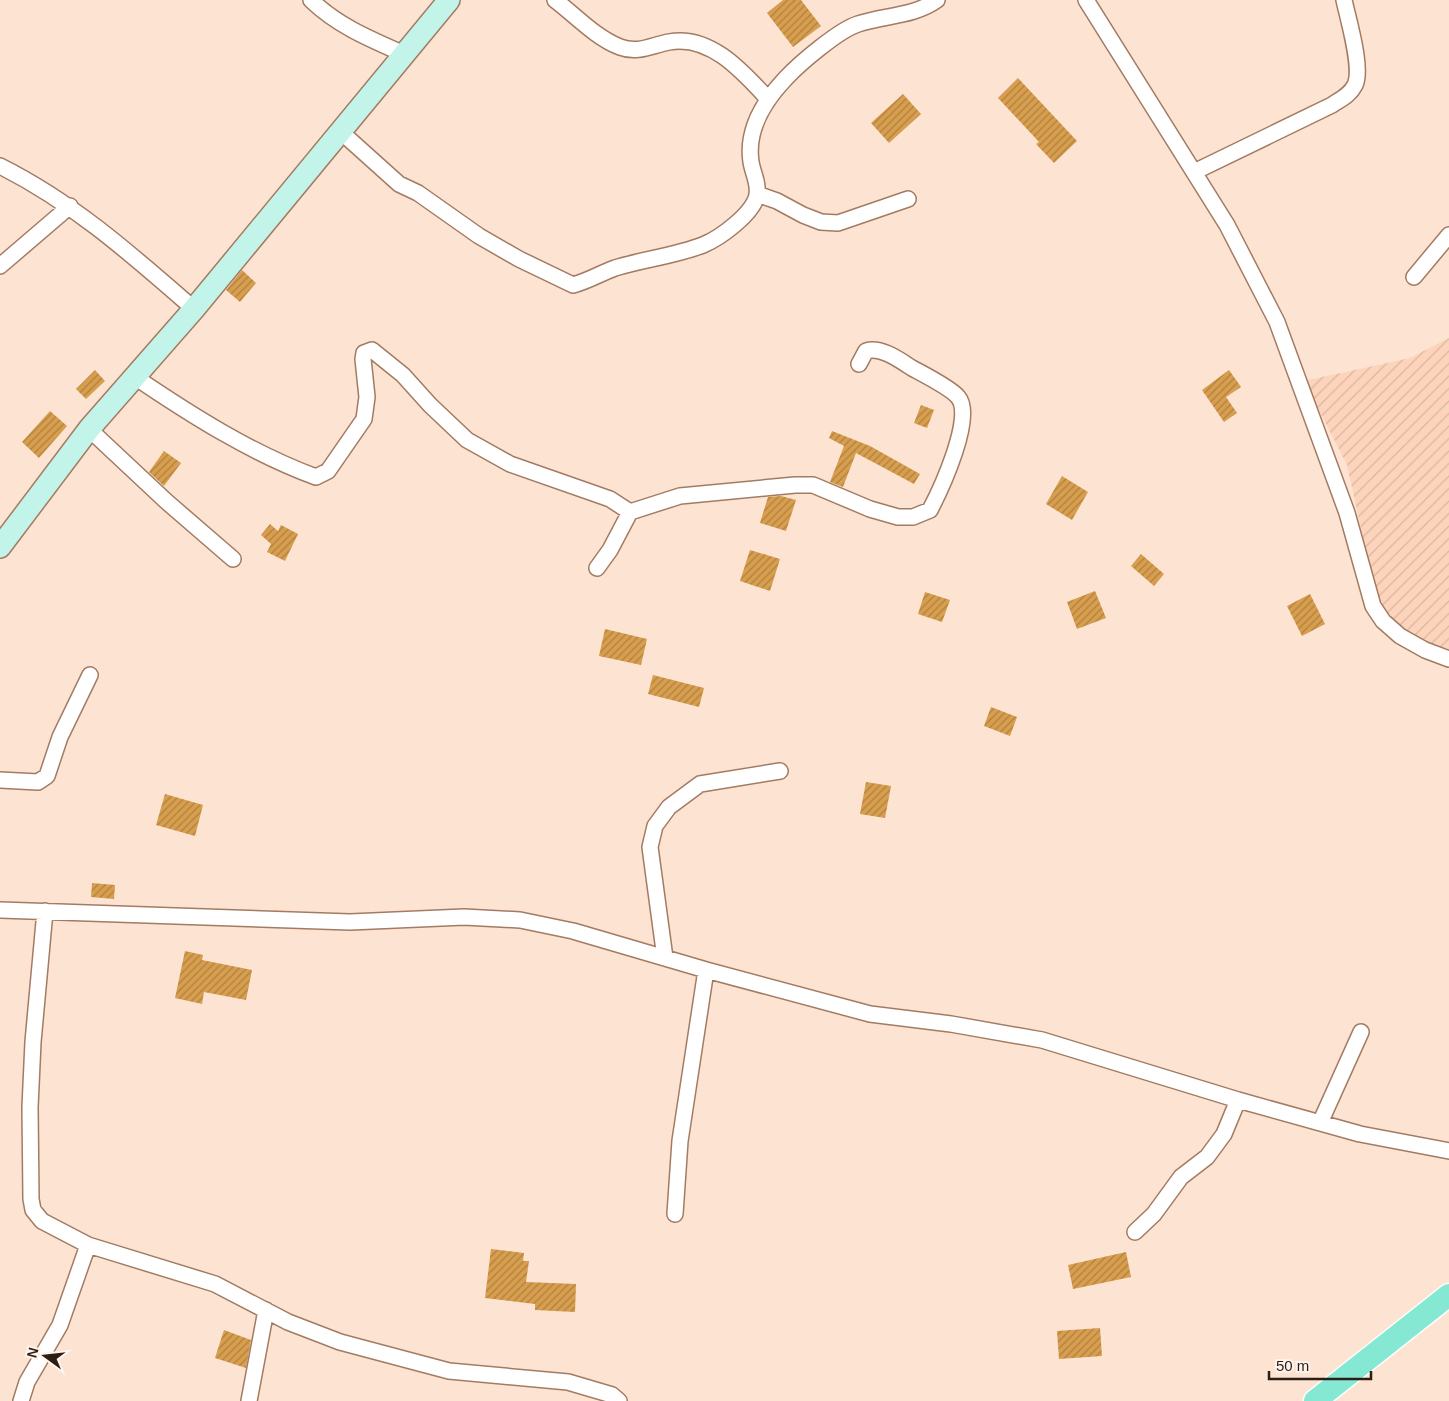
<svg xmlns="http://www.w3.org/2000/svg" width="1449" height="1401" font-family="Arial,sans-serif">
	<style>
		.industrial { fill: url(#industrial-furrows) }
		.building { fill: url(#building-hatch) }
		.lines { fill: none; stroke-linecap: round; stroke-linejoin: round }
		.minor-casing { stroke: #a37b62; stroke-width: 18 }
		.secondary-casing { stroke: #a37b62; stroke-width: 24 }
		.primary-casing { stroke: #fff; stroke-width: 25 }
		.minor { stroke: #fff; stroke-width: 15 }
		.secondary { stroke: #c2f4e9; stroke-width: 21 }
		.primary { stroke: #85e8d3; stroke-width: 22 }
	</style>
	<defs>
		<pattern id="industrial-furrows" width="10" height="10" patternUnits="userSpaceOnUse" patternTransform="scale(1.25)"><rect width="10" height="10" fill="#fdd4bb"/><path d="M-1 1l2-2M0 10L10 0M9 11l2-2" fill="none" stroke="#d9b6a0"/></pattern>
		<pattern id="building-hatch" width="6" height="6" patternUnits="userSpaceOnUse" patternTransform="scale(1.25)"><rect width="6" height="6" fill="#d79e4e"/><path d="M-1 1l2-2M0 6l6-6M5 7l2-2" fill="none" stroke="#af8040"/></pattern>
	</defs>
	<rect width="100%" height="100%" fill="#fde3d2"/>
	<path class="industrial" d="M1449 338V657L1436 653 1379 610 1347 465 1304 381 1410 358Z"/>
	<path class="building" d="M783 0H801L821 26 793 47 767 13Z
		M1018 78 1077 141 1054 163 1036 144 1039 142 998 98Z
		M903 94 921 114 889 143 871 123Z
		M242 270 256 283 240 302 226 290Z
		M95 370 105 381 86 399 76 389Z
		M1229 370 1241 387 1226 397 1237 413 1224 422 1202 390Z
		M921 405 934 410 927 428 914 423Z
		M50 411 67 426 39 458 22 442Z
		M832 431 870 446 920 474 914 484 856 453 843 487 830 482 844 446 829 438Z
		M164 451 181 463 164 486 149 472Z
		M1062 476 1088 492 1072 520 1046 504Z
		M781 496 796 500 786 531 760 523 768 497Z
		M270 524 278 531 281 525 298 534 285 561 267 552 271 544 261 535Z
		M750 550 780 559 770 591 740 581Z
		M1141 554 1164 574 1154 586 1131 566Z
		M1095 591 1106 618 1077 629 1067 602Z
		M925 592 950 600 942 622 918 614Z
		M1310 594 1325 624 1302 636 1287 606Z
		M605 629 647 639 641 665 599 656Z
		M653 675 704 688 699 707 648 694Z
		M991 707 1017 717 1010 736 984 726Z
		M866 782 891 786 885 818 860 814Z
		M165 794 203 805 195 836 156 825Z
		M92 883 115 885 114 899 91 897Z
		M185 951 203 955 202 960 252 970 246 1000 204 992 202 1004 175 998Z
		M491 1249 524 1253 523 1261H529L526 1282 576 1284 575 1312 535 1310V1304L485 1298Z
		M1126 1252 1131 1277 1073 1289 1068 1265Z
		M1100 1328 1102 1356 1059 1359 1057 1331Z
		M224 1330 251 1340 246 1368 215 1358Z"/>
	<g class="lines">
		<g class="minor-casing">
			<path id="minor" d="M311 0C338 26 370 39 404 54
				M555 0C575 15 596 38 620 47 638 54 652 45 669 42 710 34 743 72 768 99
				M1086 0 1227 225 1277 322 1347 513 1373 606 1383 621 1400 636 1425 650 1449 659
				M340 131 399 184 418 193 479 236 519 259 573 285C588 281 601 273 615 268 644 259 675 256 703 245 720 238 753 214 757 195 759 183 753 174 751 162 746 129 764 101 786 78 800 63 839 30 858 24 885 15 913 17 937 0
				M0 166C74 203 132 255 194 309
				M1194 172 1332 105C1341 99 1350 95 1355 85 1363 68 1348 19 1344 0
				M757 194 777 201 803 215 821 222 838 223 908 199
				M0 266 70 206
				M1414 277 1449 235
				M135 377C191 415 251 453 316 477L328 471 364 419 367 397 363 359 364 353 372 350 403 375 430 405 467 440 510 464 610 499 630 512
				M89 429 167 502 233 559
				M597 568 610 550 630 512 680 496 795 485H813L870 509 898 517H913L930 510C941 489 975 416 958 397 951 388 923 374 912 368 901 361 881 346 866 351L859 364
				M0 780 38 782 47 776 60 737 90 675
				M0 910 350 922 464 917 520 920 573 931 706 970 870 1014 951 1024 1042 1040 1238 1100 1360 1134 1449 1151
				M45 911 33 1042 30 1107 31 1199 33 1210 42 1221 88 1245 215 1284 288 1322 340 1342 449 1371 568 1382 612 1395 619 1401
				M665 958 650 847 655 826 669 807 700 784 780 771
				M1320 1123 1361 1032
				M675 1214 680 1141 706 970
				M1135 1232 1154 1214 1181 1177 1207 1157 1224 1134 1238 1100
				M21 1401 27 1382 60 1325 88 1245
				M249 1401 266 1310"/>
		</g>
		<g class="secondary-casing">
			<path id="secondary" d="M0 547 89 429 194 309 449 0"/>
		</g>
		<g class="primary-casing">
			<path id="primary" d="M1315 1401 1449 1295"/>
		</g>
		<use href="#minor" class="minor"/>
		<use href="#secondary" class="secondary"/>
		<use href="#primary" class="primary"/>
	</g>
	<g transform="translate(45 1356) rotate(285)" stroke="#fdf4ee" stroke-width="4" paint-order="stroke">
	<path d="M0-4L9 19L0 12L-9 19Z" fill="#2d1d13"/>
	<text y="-8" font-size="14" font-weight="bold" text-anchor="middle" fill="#2d1d13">N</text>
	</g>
	<path d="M1269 1371v8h102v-8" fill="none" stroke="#2d1d13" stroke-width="2.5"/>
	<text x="1276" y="1371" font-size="15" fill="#2d1d13" stroke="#fdf4ee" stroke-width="4" paint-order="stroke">50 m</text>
</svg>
